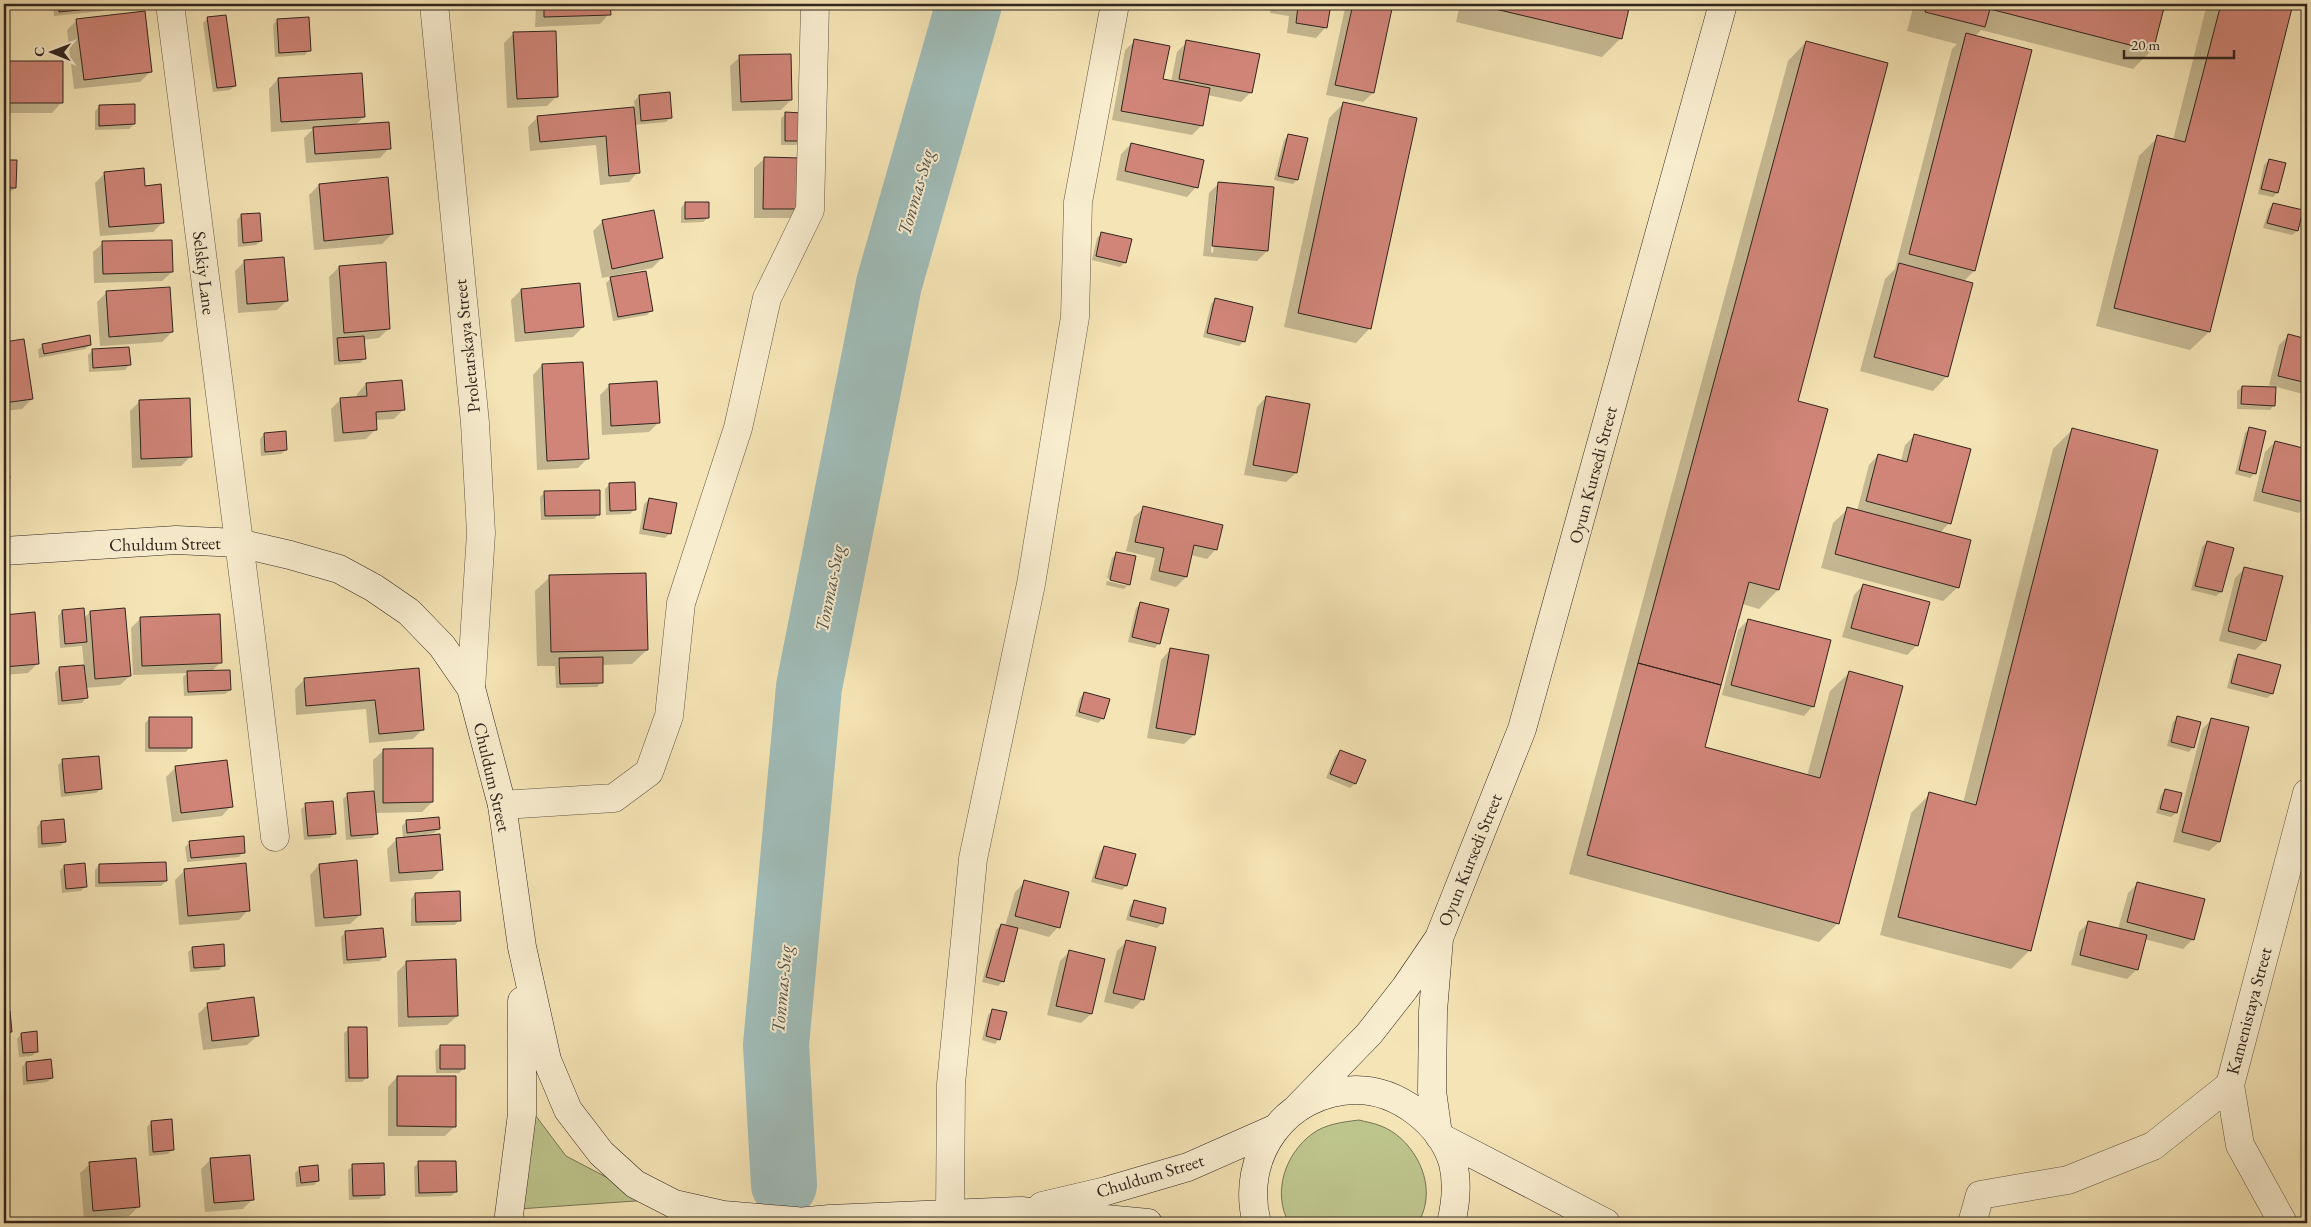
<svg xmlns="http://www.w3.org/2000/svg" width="2311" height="1227" font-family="'EB Garamond',serif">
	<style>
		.green { fill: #bdc48c; stroke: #777556 }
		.shadow { fill: #0003; fill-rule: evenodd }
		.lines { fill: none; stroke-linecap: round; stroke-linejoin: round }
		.river { stroke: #a0bcb8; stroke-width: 66 }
		.building { fill: #d08578; stroke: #31261f }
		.street-casing { stroke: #625644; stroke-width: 29 }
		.secondary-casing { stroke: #31261f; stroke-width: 29 }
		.street { stroke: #f8edcf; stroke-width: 28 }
		.secondary { stroke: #f8edcf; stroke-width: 28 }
		.labels { text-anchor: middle; stroke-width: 4; stroke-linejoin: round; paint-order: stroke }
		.street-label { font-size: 18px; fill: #31261f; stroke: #f8edcf }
		.water-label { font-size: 19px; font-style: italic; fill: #52534d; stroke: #f8edcf }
	</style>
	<rect width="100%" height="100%" fill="#f5e4b5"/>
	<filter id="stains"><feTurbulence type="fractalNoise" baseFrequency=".004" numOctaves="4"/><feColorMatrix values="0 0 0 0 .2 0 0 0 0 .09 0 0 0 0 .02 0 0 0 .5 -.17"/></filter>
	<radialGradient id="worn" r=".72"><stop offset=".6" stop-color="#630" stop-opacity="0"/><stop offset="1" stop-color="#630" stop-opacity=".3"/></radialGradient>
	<path class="green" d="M517 1091 566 1156 650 1200 518 1209Z
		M1359 1120C1366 1122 1374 1123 1381 1126 1410 1137 1432 1174 1425 1205 1424 1211 1421 1217 1419 1223H1289C1272 1193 1285 1154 1312 1134 1325 1124 1343 1122 1359 1120Z"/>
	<path class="shadow" d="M53 4H107V6L103 11 54 16Z
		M265 4H308L266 7Z
		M536 4H609V14L600 24 535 27Z
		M1272 4H1329L1325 28 1316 38 1287 33 1289 16 1270 13Z
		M1346 4H1392L1373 93 1363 102 1326 95Z
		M1460 4H1629L1621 38 1602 57 1456 22Z
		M1914 4H2163L2152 50 2133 69 1981 30 1974 37V271L1963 282 1947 376 1933 391 1860 371 1885 279 1895 269 1952 49 1957 44 1907 31Z
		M2207 4H2292L2209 332 2190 350 2096 326 2139 156 2158 137 2173 140Z
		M208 18 235 86 230 90 213 92 203 23Z
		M77 20 150 72 140 82 74 89 67 30Z
		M277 20 309 50 305 55 275 57 273 25Z
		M514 33 557 96 547 106 507 108 504 43Z
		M1135 41 1162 80 1171 82 1177 52 1187 42 1251 92 1241 102 1207 95 1202 125 1192 135 1112 120 1125 50Z
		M1806 42 1797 401 1826 410 1778 590 1759 609 1742 604 1704 748 1807 776 1830 691 1849 673 1838 923 1819 942 1569 874 1788 61Z
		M740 57 791 100 781 110 732 111 730 66Z
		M4 62H61V103L52 113H4Z
		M278 79 364 117 354 126 389 148 380 158 306 163 304 138 313 129 271 132 269 89Z
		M639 96 671 117 666 122 634 125 638 172 629 182 600 185 596 145 530 151 528 127 538 117 635 109 634 101Z
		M1343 104 1370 328 1356 343 1284 327 1329 118Z
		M100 106 134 124 129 129 95 130V111Z
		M786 114 801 141 796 145H781V118Z
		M1289 135 1297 180 1293 184 1274 180 1284 140Z
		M1131 144 1196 187 1187 197 1116 180 1121 154Z
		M764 159 800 209 790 218H754V168Z
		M2269 160 2277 193 2273 197 2258 194 2264 165Z
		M4 161H16L15 188 10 192H4Z
		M105 173 144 187 163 222 153 232 100 236 95 183Z
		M1219 183 1267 251 1257 261 1203 256 1209 193ZM1216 192H1219L1213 253 1211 252Z
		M319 185 392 234 382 244 314 250 309 195Z
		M685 203 708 218 703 222 681 223V208Z
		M2273 204 2297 231 2292 235 2263 228 2269 209Z
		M241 215 261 241 256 245 238 247 237 220Z
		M603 221 662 258 652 268 602 278 593 231Z
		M1101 234 1125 262 1120 267 1092 260 1097 238Z
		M103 243 172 272 162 281 94 283 93 252Z
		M245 261 287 301 277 310 238 313 235 271Z
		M339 267 389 328 379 338 363 340 364 359 360 363 334 365 329 277Z
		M610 279 652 310 647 315 613 321 606 283Z
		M579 285 583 327 573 337 515 342 511 300 521 290Z
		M107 292 172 332 162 342 100 346 97 302Z
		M1216 299 1244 341 1239 346 1203 337 1211 304Z
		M2289 335 2307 340V395L2269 385 2279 345Z
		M23 340 32 399 22 409 4 411V343Z
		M43 345H90L85 349 39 358 38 350Z
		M93 350 129 365 125 370 89 372 88 355Z
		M542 365 588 458 578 468 537 470 533 375Z
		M366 384 404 409 394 419 375 420 376 429 366 439 334 442 331 409 341 399 357 398V394Z
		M610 385 658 423 649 432 602 435 600 395Z
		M2242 387 2274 405 2270 410 2237 409V391Z
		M1266 397 1296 473 1286 482 1244 475 1257 407Z
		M140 401 191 456 181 466 132 468 130 411Z
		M2250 428 2255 473 2250 478 2235 474 2245 433Z
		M2072 430 2030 950 2011 969 1880 935 1911 813 1930 794 1963 803 2053 449Z
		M264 434 286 450 281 454 261 456 260 439Z
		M1915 435 1949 523 1940 533 1958 587 1943 601 1821 568 1833 523 1848 509 1857 511 1869 465 1878 455 1901 461 1905 445Z
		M2275 442 2307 451V504L2299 513 2253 501 2265 452Z
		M4 447 8 478 4 482Z
		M610 484 634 510 630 514 606 515 605 489Z
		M545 492 599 514 594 519 541 520 540 497Z
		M649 499 675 504 669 534 665 538 639 534 644 504Z
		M1144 508 1216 549 1207 559 1191 555 1186 577 1176 587 1150 580 1155 558 1126 551 1134 517Z
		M2207 542 2232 549 2221 592 2216 596 2191 590 2202 547Z
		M1117 553 1128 585 1124 589 1106 585 1107 581 1127 586V583L1107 578 1112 558Z
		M2245 568 2265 640 2255 650 2219 641 2235 578Z
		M550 577 647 650 632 664 601 665V682L597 687 556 688 555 666H537L535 591Z
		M1863 585 1917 645 1907 655 1842 637 1854 595Z
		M1141 603 1159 643 1155 648 1128 642 1136 608Z
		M62 611 83 619 90 612 130 676 120 685 85 688 86 698 82 703 58 705 55 673 59 668 84 666 82 646 60 648 58 616Z
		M34 614 38 663 28 673 4 675V616Z
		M141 618 220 663 212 671 230 690 225 694 184 696 183 677 187 673 133 675 131 628Z
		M1748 620 1813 706 1804 716 1722 695 1738 630Z
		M1170 650 1194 735 1184 744 1147 738 1161 660Z
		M2238 656 2272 694 2267 698 2227 688 2234 660Z
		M418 670 423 729 413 739 369 743 366 709 296 715 295 689 304 680Z
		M1084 693 1103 718 1098 723 1075 716 1080 698Z
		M2178 717 2193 747 2189 752 2167 746 2173 722Z
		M150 718 190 747 186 752H145V723Z
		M2212 719 2219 842 2209 851 2173 842 2202 729Z
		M383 751 432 802 422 812 375 813 377 833 372 838 346 840 343 799 348 794 374 792 373 760Z
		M1340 751 1355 784 1350 788 1326 778 1335 756Z
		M63 761 101 789 96 793 61 797 58 765Z
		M176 767 231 806 222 816 172 822 166 777Z
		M2165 790 2180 794 2176 813 2171 817 2156 813 2161 795Z
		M306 805 335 833 330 838 304 840 301 809Z
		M41 822 65 842 60 846 38 848 37 827Z
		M406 822 439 829 434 833 427 834 442 869 432 879 390 882 387 849 397 839H403L402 826Z
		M190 842 243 852 239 857 187 862 185 847Z
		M1104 847 1126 886 1122 890 1091 882 1100 852Z
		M99 865 166 881 161 886 95 887V870Z
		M319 865 360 915 350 924 315 927 310 875Z
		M64 866 86 886 81 891 62 893 60 871Z
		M185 870 248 910 239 920 179 925 175 880Z
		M1025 882 1058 927 1049 937 1017 928 1003 981 998 986 982 982 996 930 1001 925 1005 926 1015 892Z
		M2138 883 2193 939 2183 949 2144 939 2137 969 2127 979 2071 965 2079 932 2089 922 2118 929 2128 893Z
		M415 894 459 920 455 925 411 926V899Z
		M1134 901 1162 923 1157 928 1126 920 1130 906Z
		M345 933 384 956 380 961 343 964 341 937Z
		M1127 941 1143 999 1133 1009 1104 1002 1117 951Z
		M193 948 224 965 219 970 190 972 188 952Z
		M1069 952 1091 1014 1081 1023 1047 1015 1060 961Z
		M407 962 457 1016 447 1025 398 1027 397 972Z
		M208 1004 257 1036 247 1045 203 1050 198 1014Z
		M993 1010 999 1039 995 1044 982 1040 988 1015Z
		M9 1012 10 1031 4 1036V1013Z
		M349 1029 367 1077 362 1082H345L344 1033Z
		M21 1034 37 1051 32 1056 19 1057 17 1039Z
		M440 1047 464 1068 459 1073H436L435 1051Z
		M26 1063 52 1078 47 1082 23 1085 22 1067Z
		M397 1077 455 1126 445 1136H388V1087Z
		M152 1122 173 1149 168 1154 149 1156 147 1127Z
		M211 1159 253 1199 243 1209 205 1212 201 1169Z
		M419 1162 456 1192 451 1196 415 1197 414 1167Z
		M90 1164 139 1206 129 1216 84 1220 80 1173Z
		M353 1166 384 1194 379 1199 349 1200 348 1170Z
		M300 1168 318 1181 314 1185 296 1187 295 1173Z"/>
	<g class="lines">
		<path class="river" d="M784 1185 776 1045 809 687 889 284 969 4"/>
	</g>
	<path class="building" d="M58 4H108L109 7 59 12Z
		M544 4H610L611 15 544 17Z
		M1282 4H1331L1327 28 1296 23 1298 6Z
		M1353 4H1393L1374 93 1335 85Z
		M1474 4H1630L1622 39Z
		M1927 4H2165L2153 51 1990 9 1985 27 1925 12Z
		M2221 4H2293L2210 332 2114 308 2157 135 2185 142Z
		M145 11 152 72 84 80 76 19Z
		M226 15 236 86 217 88 207 17Z
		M309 17 311 51 279 53 277 19Z
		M556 31 558 97 517 99 513 32Z
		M1966 33 2032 50 1975 271 1909 254Z
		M1134 39 1170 46 1163 79 1210 88 1203 126 1121 111Z
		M1186 40 1260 54 1252 93 1179 79Z
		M1806 41 1888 63 1798 401 1828 409 1779 590 1749 582 1721 685 1638 663Z
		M791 54 792 100 741 102 739 55Z
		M4 61H63V103H4Z
		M362 73 365 117 281 122 278 78Z
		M670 92 672 118 641 121 639 95Z
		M1343 102 1417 118 1371 329 1298 313Z
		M135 104V124L99 126V105Z
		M634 107 640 173 609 176 606 136 540 142 537 116Z
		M785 112 802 113V141H785Z
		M389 122 391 149 315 154 313 127Z
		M1288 134 1308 138 1298 180 1278 176Z
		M1131 143 1204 160 1198 188 1125 171Z
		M764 157 802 158 801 209H763Z
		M2269 159 2286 163 2278 193 2261 189Z
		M4 160H17L16 188H4Z
		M144 168 145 186 161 184 164 223 109 227 104 172Z
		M388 177 393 234 324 241 319 184Z
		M1218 182 1274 187 1268 251 1212 246Z
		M685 202H709V218L685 219Z
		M2273 203 2303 210 2298 231 2267 223Z
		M654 210 663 258 612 269 602 220Z
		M260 213 262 241 243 243 241 214Z
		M1101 232 1132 239 1126 263 1096 256Z
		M172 240 173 272 103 274 102 241Z
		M284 257 288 301 247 304 244 260Z
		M386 262 390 329 344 333 339 266Z
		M1899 263 1973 283 1948 377 1874 357Z
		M646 271 653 311 618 317 610 277Z
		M580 283 584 327 525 333 521 289Z
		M170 287 173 332 109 337 106 291Z
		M1215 298 1253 307 1245 342 1207 333Z
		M2288 334 2307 339V383L2278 376Z
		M90 335 91 345 44 354 42 344Z
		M364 336 366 359 339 361 337 338Z
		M24 339 33 399 4 403V342Z
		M129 347 131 365 93 368 92 349Z
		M583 362 589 459 547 461 542 364Z
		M402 380 405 410 376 412 377 430 343 433 340 398 367 396 366 383Z
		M657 381 660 423 611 426 609 384Z
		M2242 386 2276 387 2275 406 2241 404Z
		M1266 396 1310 404 1297 473 1253 465Z
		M190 398 192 457 141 459 139 400Z
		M2249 427 2266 431 2256 474 2239 470Z
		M2072 428 2158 450 2031 951 1898 917 1929 792 1976 805Z
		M286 431 287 450 265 452 264 433Z
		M1914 434 1971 449 1951 524 1866 501 1878 454 1907 462Z
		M2275 441 2307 449V503L2262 492Z
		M4 446 10 478 4 479Z
		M635 482 636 510 610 511 609 483Z
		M600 490V515L545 516 544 491Z
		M649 498 677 503 671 534 643 529Z
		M1143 506 1223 525 1217 550 1194 545 1187 577 1159 571 1164 548 1135 542Z
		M1847 507 1971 540 1959 588 1835 554Z
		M2207 541 2234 548 2222 592 2195 586Z
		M1116 552 1136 556 1130 585 1110 580Z
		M2244 567 2283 576 2266 641 2228 631Z
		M646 573 648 650 551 652 549 575Z
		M1863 584 1930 602 1918 646 1851 628Z
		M1140 602 1169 609 1160 644 1132 637Z
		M84 608 87 642 65 644 62 610Z
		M125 608 131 676 95 679 90 611Z
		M35 612 39 664 4 667V615Z
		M220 614 222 663 142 666 140 617Z
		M1748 619 1831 640 1814 707 1731 685Z
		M1170 648 1209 655 1195 735 1156 728Z
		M2238 654 2281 665 2273 694 2231 683Z
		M603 657V683L560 684 559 658Z
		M1638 663 1721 685 1705 747 1820 778 1849 671 1903 686 1839 924 1587 855Z
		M84 665 88 698 62 701 59 667Z
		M419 668 424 730 379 734 375 700 306 706 304 678Z
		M230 670 231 690 188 692 187 671Z
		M1084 692 1110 699 1104 719 1079 712Z
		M2177 716 2201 722 2194 748 2171 742Z
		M149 717H192V748H149Z
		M2211 718 2249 727 2220 842 2182 832Z
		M433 748V802L383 803V749Z
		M1340 750 1366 760 1356 784 1330 774Z
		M99 756 102 789 65 793 62 759Z
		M227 760 233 807 181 813 175 766Z
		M2165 789 2182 793 2177 813 2160 809Z
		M374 791 378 834 351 836 347 793Z
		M333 801 336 834 308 836 305 803Z
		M439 817 440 829 407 833 406 820Z
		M64 819 66 842 42 844 41 821Z
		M4 831 7 860H4Z
		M440 834 443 870 399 873 396 838Z
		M244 836 245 853 191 858 189 841Z
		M1104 846 1136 854 1127 886 1095 878Z
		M357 860 361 915 324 918 319 864Z
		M166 862 167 881 99 883V864Z
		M85 863 87 887 66 889 64 865Z
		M246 863 250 911 188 916 184 869Z
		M1024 880 1069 892 1060 928 1015 916Z
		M2137 882 2205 899 2194 940 2127 922Z
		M460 891 461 921 416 922 415 893Z
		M1134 900 1166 908 1163 924 1130 916Z
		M2088 921 2147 935 2138 970 2080 955Z
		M1001 924 1018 928 1004 982 986 977Z
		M383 928 386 957 347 960 345 931Z
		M1126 940 1156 947 1144 1000 1113 993Z
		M224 944 225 966 194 968 192 947Z
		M1069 950 1105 959 1092 1014 1056 1006Z
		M456 959 458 1016 408 1017 406 961Z
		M254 997 259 1036 212 1041 207 1003Z
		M992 1009 1007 1012 1000 1040 986 1036Z
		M10 1011 12 1032H4V1012Z
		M348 1027H367L368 1078H349Z
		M37 1031 38 1052 23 1053 21 1033Z
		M440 1045H465V1069H440Z
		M51 1059 53 1078 27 1081 26 1062Z
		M397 1076H456V1127L397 1126Z
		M172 1119 174 1150 153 1152 151 1121Z
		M250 1155 254 1200 214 1203 210 1158Z
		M136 1158 140 1207 93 1211 89 1162Z
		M418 1161H456L457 1192 419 1193Z
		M384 1163 385 1195 353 1196 352 1164Z
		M318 1165 319 1181 301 1183 299 1167Z"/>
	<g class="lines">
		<g class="street-casing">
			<path id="street" d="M170 4 250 628 275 837
				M434 4 475 423 481 533 471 688
				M502 805 614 798 649 772 669 716 681 603 738 428 767 298 810 210 815 4
				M950 1214 951 1084 973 859 1031 584 1075 317 1078 202 1115 4
				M1972 1223 1980 1195 2068 1180 2153 1146 2230 1085
				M2283 1223 2240 1145 2230 1085 2307 793"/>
		</g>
		<g class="secondary-casing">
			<path id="secondary" d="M4 551 176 540 238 543 290 555 339 569 374 588 409 612 442 646 471 688 502 805 522 947 547 1060 568 1110 601 1153 635 1184 674 1204 723 1215 796 1221
				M1297 1108 1369 1034 1405 988 1439 938 1522 729 1723 4
				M1438 1134 1432 1091 1433 1011 1439 939
				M1440 1137 1606 1223
				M1042 1206 1106 1191 1188 1167 1274 1129
				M508 1223 522 1114V1001
				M786 1223 830 1219 1021 1211 1148 1223
				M1257 1223C1239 1157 1285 1091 1356 1090 1398 1090 1441 1123 1453 1163 1458 1184 1456 1203 1451 1223"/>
		</g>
		<use href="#street" class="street"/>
		<use href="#secondary" class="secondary"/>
	</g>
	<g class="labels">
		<g class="street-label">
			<text transform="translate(204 273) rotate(83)" y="6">Selskiy Lane</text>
			<text transform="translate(467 346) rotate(-96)" y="6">Proletarskaya Street</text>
			<text transform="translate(1593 475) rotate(-75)" y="6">Oyun Kursedi Street</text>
			<text transform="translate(165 544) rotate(-1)" y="6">Chuldum Street</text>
			<text transform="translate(492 777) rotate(77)" y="6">Chuldum Street</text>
			<text transform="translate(1470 860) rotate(-68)" y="6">Oyun Kursedi Street</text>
			<text transform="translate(2249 1011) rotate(-75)" y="6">Kamenistaya Street</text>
			<text transform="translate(1150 1176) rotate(-17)" y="6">Chuldum Street</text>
		</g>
		<g class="water-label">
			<text transform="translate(915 192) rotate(-74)" y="7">Tonmas-Sug</text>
			<text transform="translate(829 588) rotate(-79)" y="7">Tonmas-Sug</text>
			<text transform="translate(781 989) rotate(-85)" y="7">Tonmas-Sug</text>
		</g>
	</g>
	<rect width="2311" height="1227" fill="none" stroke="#f5e4b5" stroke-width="20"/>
	<rect x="5" y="5" width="2301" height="1217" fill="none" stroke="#31261f" stroke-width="2.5"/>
	<rect x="10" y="10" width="2291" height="1207" fill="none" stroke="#31261f"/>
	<g transform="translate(52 52) rotate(271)" stroke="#f8edcf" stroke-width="4" paint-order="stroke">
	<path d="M0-4L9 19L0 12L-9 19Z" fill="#31261f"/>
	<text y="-8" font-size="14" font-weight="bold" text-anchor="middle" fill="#31261f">С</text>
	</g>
	<path d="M2124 50v8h110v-8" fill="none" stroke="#31261f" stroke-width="2.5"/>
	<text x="2131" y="50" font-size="15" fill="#31261f" stroke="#f8edcf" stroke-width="4" paint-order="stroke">20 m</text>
	<rect width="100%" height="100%" filter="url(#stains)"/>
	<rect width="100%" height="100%" fill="url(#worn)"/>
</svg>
